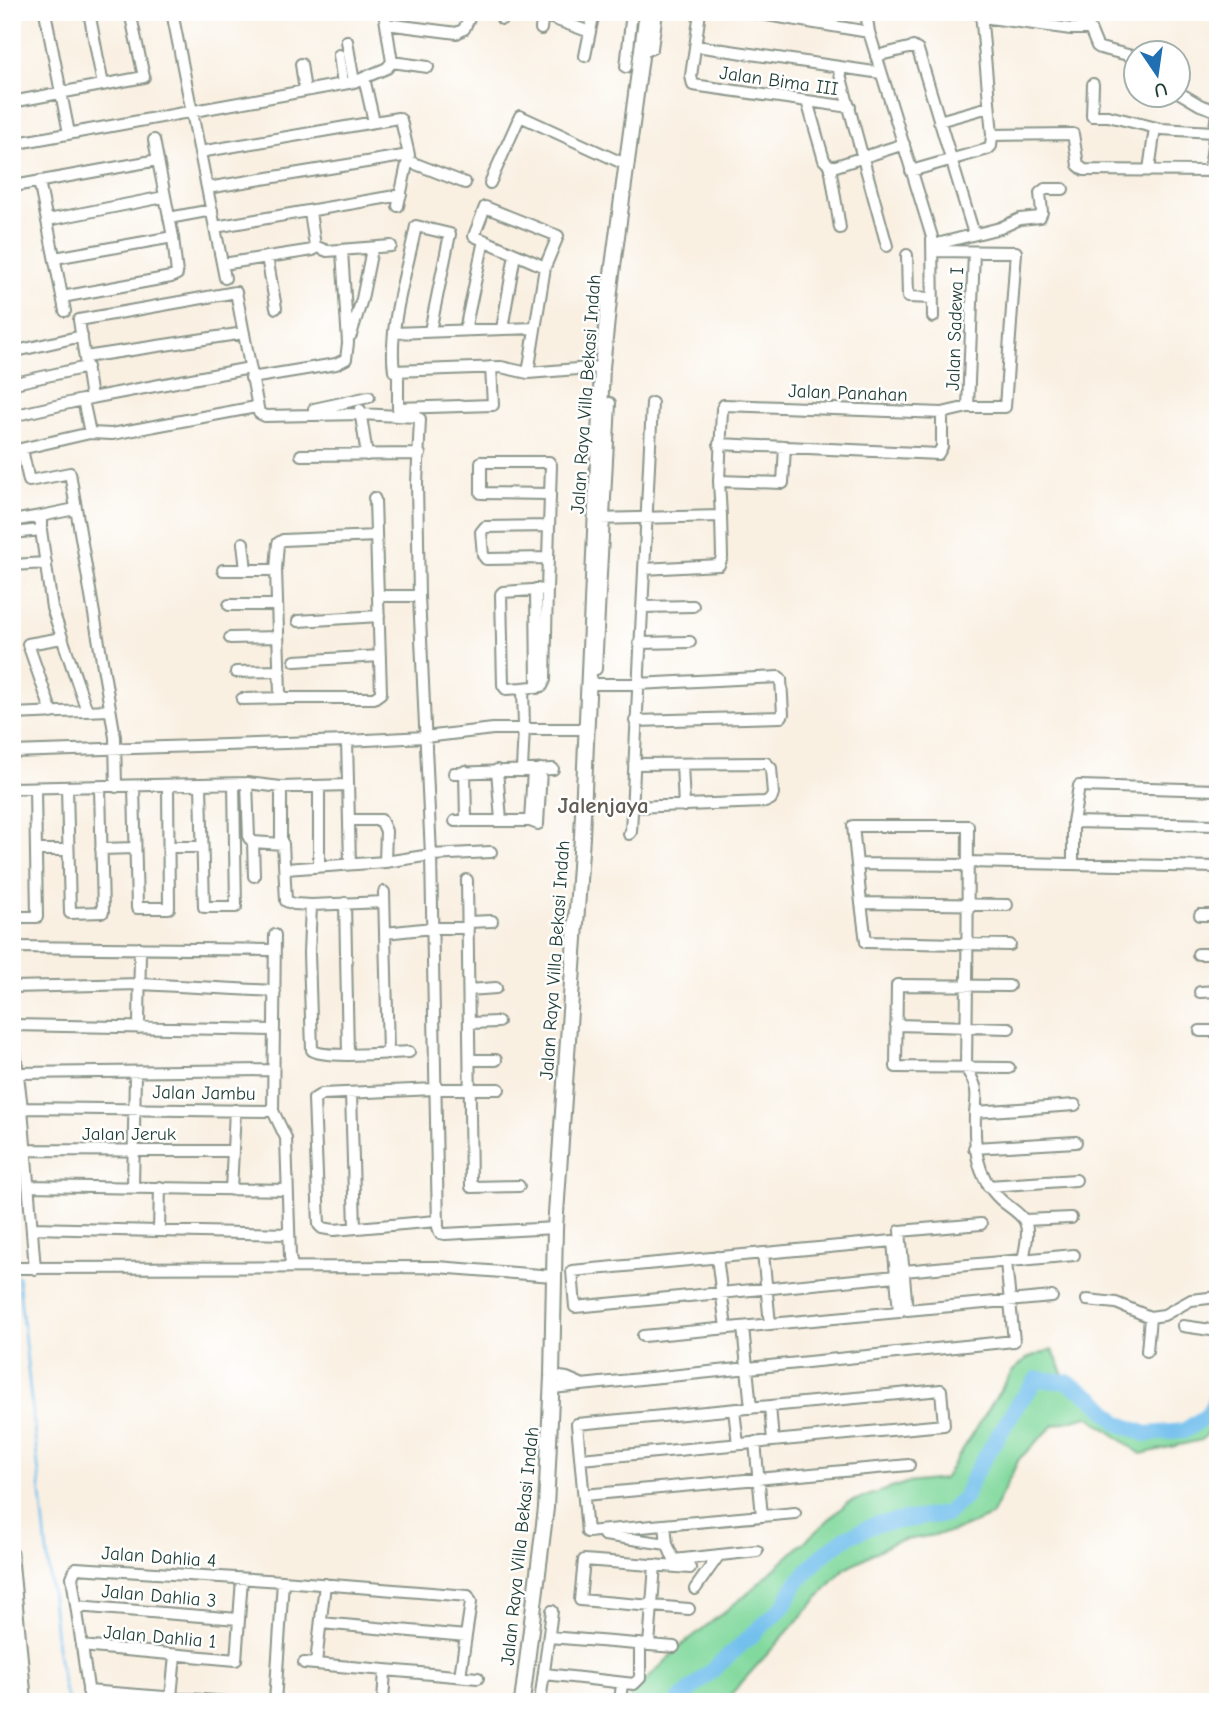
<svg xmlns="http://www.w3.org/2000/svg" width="1230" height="1714" font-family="'Comic Neue',sans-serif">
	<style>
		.green { fill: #82d99e; stroke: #508b69; stroke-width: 2 }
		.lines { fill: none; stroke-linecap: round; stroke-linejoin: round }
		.stream { stroke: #73c0ed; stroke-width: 2.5 }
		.river { stroke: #73c0ed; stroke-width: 16 }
		.street-casing { stroke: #8c968b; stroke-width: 14 }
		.secondary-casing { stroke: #8c968b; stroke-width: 18 }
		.street { stroke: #fff; stroke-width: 10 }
		.secondary { stroke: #fff; stroke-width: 14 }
		.labels { text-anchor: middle; stroke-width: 5; stroke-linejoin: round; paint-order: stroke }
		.street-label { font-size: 19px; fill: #1f3d34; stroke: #fff }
		.quarter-label { font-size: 23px; font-weight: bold; fill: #615d55; stroke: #fff }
	</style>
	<rect width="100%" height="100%" fill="#fff"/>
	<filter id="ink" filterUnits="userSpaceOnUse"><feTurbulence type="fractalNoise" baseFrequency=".0143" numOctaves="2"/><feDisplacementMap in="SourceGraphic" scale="14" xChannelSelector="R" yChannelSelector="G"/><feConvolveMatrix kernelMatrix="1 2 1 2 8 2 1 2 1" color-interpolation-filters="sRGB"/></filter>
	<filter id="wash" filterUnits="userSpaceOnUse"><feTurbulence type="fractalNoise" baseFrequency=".00686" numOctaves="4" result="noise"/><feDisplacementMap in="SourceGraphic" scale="28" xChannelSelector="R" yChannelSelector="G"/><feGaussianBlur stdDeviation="1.57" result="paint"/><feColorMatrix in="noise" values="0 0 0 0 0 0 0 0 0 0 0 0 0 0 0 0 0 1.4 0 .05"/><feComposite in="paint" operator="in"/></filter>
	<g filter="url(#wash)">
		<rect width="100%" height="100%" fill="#f9f0e2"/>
		<path class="green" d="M1052 1349 1067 1382 1095 1399 1118 1423 1146 1434 1184 1431 1208 1415 1218 1396V1424L1201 1440 1141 1454 1088 1416 1054 1425 1019 1459 991 1516 952 1532 894 1542 844 1569 724 1702H630V1696L682 1645 748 1593 847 1503 906 1483 944 1479 1012 1372 1026 1359Z"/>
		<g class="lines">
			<path class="stream" d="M12 1237 14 1250
				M18 1276 57 1647 64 1689 69 1702"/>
			<path class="river" d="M677 1702 783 1607 796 1584 820 1557 847 1537 877 1524 946 1514 964 1498 975 1473 1018 1404 1037 1379 1067 1382 1095 1399 1118 1423 1146 1434 1184 1431 1208 1415 1218 1393"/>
		</g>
	</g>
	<g filter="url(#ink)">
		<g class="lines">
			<g class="street-casing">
				<path id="street" d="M45 12 69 133
					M89 12 103 85
					M172 12 225 278
					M700 12 691 76 693 85 850 107
					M749 12 869 32
					M866 12 869 32 932 237 933 317
					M543 15 590 32
					M982 17 1071 29H1090L1097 46 1100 48 1136 57
					M502 19 503 12
					M386 24 457 33 464 29 472 12
					M541 29 543 12
					M347 41 354 82
					M696 46 881 73
					M642 52 652 48 657 12
					M339 55 343 84
					M585 56 594 12
					M876 56 913 47 918 50 974 234
					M392 62 428 67
					M301 64 305 91
					M626 67 632 12
					M838 67 887 246
					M364 78 374 122
					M1093 84 1092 116H1108L1161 129 1213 132
					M1178 92 1200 105 1217 111 1210 170
					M807 101 824 160 830 166H836L904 144
					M12 102 144 77 130 12
					M939 121 989 107
					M992 135 1073 134 1078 165 1084 170 1218 171
					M12 144 354 82 387 68 392 62 384 12
					M200 152 398 118 401 120 409 155 398 206
					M408 161 465 183
					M830 166 840 228
					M1149 170 1155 128
					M911 171 988 149 991 146 992 135 981 12
					M39 181 65 311
					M490 183 520 116 618 161 627 163
					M14 186 158 160
					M207 188 409 155
					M169 218 212 210
					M48 220 164 197
					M215 227 401 195
					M933 245 1000 228 1020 219 1040 217 1042 212 1040 193 1045 189H1063
					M315 246 327 251 391 246
					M12 247 15 258 12 259
					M907 255 908 297 933 298
					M267 257 276 308
					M55 258 173 237
					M223 264 313 250 315 246 310 212
					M62 297 171 277 177 274 173 237 154 140
					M502 329 515 254
					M465 330 484 240
					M430 331 450 234 416 226C407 271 388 326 394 371L501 367 528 373 602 367
					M394 333 534 328
					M351 335 362 299 372 249
					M12 352 82 336
					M85 357 244 333
					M398 371V408L493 405 491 367
					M12 373 15 383 87 367
					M528 373 545 267 558 236 485 207 474 236 545 267
					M251 378 336 364 346 359 348 343 342 251
					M91 398 250 368
					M83 400 90 433
					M968 407 974 252
					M314 409 369 397
					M360 410 367 455
					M12 416 91 398 79 320 236 292 259 413 265 416 361 414 417 417 420 419 417 483 419 596 431 855 438 1227 440 1233 445 1234 555 1228
					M719 444 938 454 942 447V413
					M22 449 29 481 70 473 115 737 116 787
					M12 451 90 433 112 434 256 407
					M301 455 420 454
					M719 481 783 483 785 446
					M374 498 375 500C377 564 379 629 381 693L374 698H283L280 693 276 570 278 543 283 540 376 536
					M75 509 41 516V530L52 608 87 711
					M596 519 721 516 719 481 722 409 724 405 942 413 968 407H1005L1016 252 933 251
					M12 521 41 516
					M12 533 41 530
					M243 543 246 570
					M547 558 486 559 483 555 481 532 485 527 548 526
					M12 565 46 563
					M644 569 719 565 722 557 721 516
					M223 570H276
					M536 589 537 688
					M547 589 551 465 549 462H481V493L549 494
					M378 596H419
					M229 605H277
					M642 607 693 606
					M298 621 379 616
					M230 638 278 637
					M639 643 690 642
					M295 661 380 656
					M596 669 610 403
					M236 672 280 671
					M588 684H637L779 677 781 679 783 714 781 717 635 721
					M242 699 283 698
					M52 713 28 644 62 638
					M12 714 109 710
					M347 741 350 864
					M12 752 347 741 425 737 493 729H586
					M682 764 684 806
					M522 769 524 728 523 688 506 689 503 685 501 594 503 592 547 589 545 680 542 686 523 688
					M497 770 501 820
					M465 771 466 820
					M454 773 553 769
					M247 783 249 838 253 842 283 844 286 901 294 904 311 905
					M201 785 204 907H236L234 784
					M319 786V866
					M67 787 70 913 103 912 100 787
					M134 787 137 908H169L168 786
					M281 787V843
					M12 788 247 783 281 787 348 785
					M632 807 765 802 771 799 773 794 771 768 766 763 634 764
					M349 820H381L386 831 385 862
					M455 821H530L538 824 541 769
					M530 821 533 770
					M1073 822 1218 825
					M629 834 631 832C639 689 645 546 652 403
					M253 842 254 876
					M169 847H202
					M101 849 135 848
					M36 850H68
					M968 862 1218 867
					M857 864 968 865
					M1073 864V822L1079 786 1218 790
					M285 869 385 862 431 855 491 852
					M467 880 471 1187 519 1186
					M384 892 388 1053
					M384 902 311 905 309 953 312 1050C323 1059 391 1053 409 1052
					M345 903 348 1054
					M861 903 866 942 1010 945
					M1200 915H1218
					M12 917H37L35 788
					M468 922 492 921
					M385 933 432 928H468
					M275 935 273 1111 286 1138 290 1257 292 1266
					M12 947 275 950
					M1198 954H1218
					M12 987 140 984 275 991
					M469 990 496 988
					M1200 992 1218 991
					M469 1023 498 1022
					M12 1025 272 1030
					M896 1025 1009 1028
					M12 1026 22 1108 35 1269
					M139 1028 140 948
					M1200 1031H1218
					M470 1060H496
					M1009 1068 896 1067 897 985 1009 986
					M18 1073 273 1070
					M351 1093 355 1228
					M22 1108 273 1111
					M975 1112C978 1091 977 1086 966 1068 967 987 968 907 968 826H853L861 903 1007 905
					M974 1148 1076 1142
					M26 1150 233 1151
					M28 1186 287 1190
					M988 1186 1076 1180
					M133 1187 135 1072
					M231 1190 235 1110
					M1024 1220 1071 1218
					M437 1221 334 1230 322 1228 319 1225 314 1099 322 1094 435 1089H499
					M981 1224 900 1231 907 1310 1052 1297
					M32 1228 289 1234
					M159 1231 160 1187
					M763 1253 770 1324
					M717 1257 726 1328
					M1023 1260C1025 1249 1030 1232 1025 1222 1021 1213 1007 1206 1000 1199 975 1175 974 1145 975 1112L1075 1105
					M12 1268 437 1267 553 1276
					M904 1271 1074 1255
					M1087 1300 1116 1303 1150 1317 1164 1315 1191 1300 1218 1297
					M1183 1326 1218 1331
					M743 1327 751 1408
					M643 1336 899 1312 893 1241 572 1271 575 1307 896 1276
					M1147 1351 1150 1317
					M552 1376 567 1378 581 1384
					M552 1388 1014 1341 1006 1262
					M770 1406 773 1441
					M734 1410 738 1444
					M755 1442 762 1516
					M581 1459 944 1425 941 1390 577 1424 587 1532 795 1513
					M584 1495 909 1465
					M665 1525 667 1544 674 1560 757 1551
					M604 1535 667 1544
					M12 1553 26 1702
					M695 1589 719 1555
					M76 1606 238 1619
					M689 1609 580 1600 584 1560 690 1568
					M321 1623 466 1636
					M549 1637 674 1647
					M649 1645 655 1565
					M81 1646 236 1660 242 1579
					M304 1663 478 1678
					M316 1663 325 1584
					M545 1674 634 1684 640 1678V1644
					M88 1691 228 1702
					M171 1697 175 1655
					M90 1702 72 1577 76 1568 283 1581 468 1596 471 1602 460 1676
					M275 1702 283 1581
					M383 1702 385 1670
					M540 1702 552 1611
					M620 1702 622 1683"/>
			</g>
			<g class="secondary-casing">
				<path id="secondary" d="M522 1702 546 1508 552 1376 555 1228 582 837 602 367 611 281 647 12"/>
			</g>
			<use href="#street" class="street"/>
			<use href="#secondary" class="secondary"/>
		</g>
	</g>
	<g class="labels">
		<g class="street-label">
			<text transform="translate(779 80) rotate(8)" y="7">Jalan Bima III</text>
			<text transform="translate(954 329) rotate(-88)" y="7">Jalan Sadewa I</text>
			<text transform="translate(848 392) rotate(2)" y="7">Jalan Panahan</text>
			<text transform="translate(585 394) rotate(-86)" y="7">Jalan Raya Villa Bekasi Indah</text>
			<text transform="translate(554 960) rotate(-86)" y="7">Jalan Raya Villa Bekasi Indah</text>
			<text transform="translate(204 1092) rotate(1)" y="7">Jalan Jambu</text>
			<text x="129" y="1140">Jalan Jeruk</text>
			<text transform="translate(519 1546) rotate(-84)" y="7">Jalan Raya Villa Bekasi Indah</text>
			<text transform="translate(159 1556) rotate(4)" y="7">Jalan Dahlia 4</text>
			<text transform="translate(159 1595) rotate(5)" y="7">Jalan Dahlia 3</text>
			<text transform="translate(160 1636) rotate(5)" y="7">Jalan Dahlia 1</text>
		</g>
		<g class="quarter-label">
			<text x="603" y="813">Jalenjaya</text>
		</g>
	</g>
	<rect width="1230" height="1714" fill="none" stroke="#fff" stroke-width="42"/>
	<g transform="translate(1157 74) rotate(167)"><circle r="33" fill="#ffffff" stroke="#a5b1ae" stroke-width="2"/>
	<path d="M0-5L12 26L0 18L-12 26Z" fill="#1f6fb2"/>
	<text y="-10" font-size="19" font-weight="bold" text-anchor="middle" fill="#1f3d34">U</text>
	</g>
</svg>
